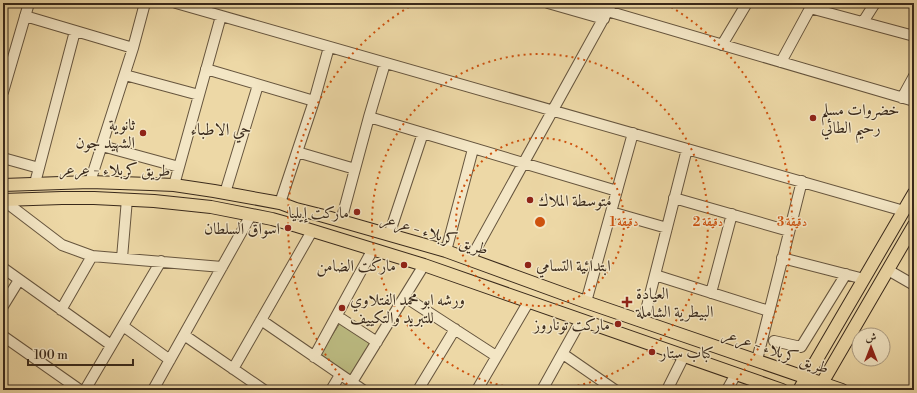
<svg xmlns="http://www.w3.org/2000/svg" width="917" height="393" font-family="'Libre Bodoni',Amiri,serif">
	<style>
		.green { fill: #bdbd83; stroke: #7b734f }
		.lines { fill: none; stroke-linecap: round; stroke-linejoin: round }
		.minor-casing { stroke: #66553e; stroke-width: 12 }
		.major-casing { stroke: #39291b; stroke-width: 14 }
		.minor { stroke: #f3e6c5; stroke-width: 10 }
		.major { stroke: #edd8a6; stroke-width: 12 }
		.ring { fill: none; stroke: #ce520e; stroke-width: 2; stroke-dasharray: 2 4 }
		.poi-dot { fill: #8f2418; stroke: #f3e6c5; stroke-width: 1.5 }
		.labels { text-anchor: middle; stroke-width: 3; stroke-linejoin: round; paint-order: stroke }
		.poi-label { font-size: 16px; fill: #39291b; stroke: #f3e6c5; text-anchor: start }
		.street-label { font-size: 16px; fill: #39291b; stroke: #f3e6c5 }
		.neighbourhood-label { font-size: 17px; fill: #39291b; stroke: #f3e6c5 }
		.centre { fill: #ce520e; stroke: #f3e6c5; stroke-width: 2 }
		.ring-label { font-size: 12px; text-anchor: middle; font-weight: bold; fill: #ce520e; stroke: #f3e6c5; stroke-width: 3; stroke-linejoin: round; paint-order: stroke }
	</style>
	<rect width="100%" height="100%" fill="#edd8a6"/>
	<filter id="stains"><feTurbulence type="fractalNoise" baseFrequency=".005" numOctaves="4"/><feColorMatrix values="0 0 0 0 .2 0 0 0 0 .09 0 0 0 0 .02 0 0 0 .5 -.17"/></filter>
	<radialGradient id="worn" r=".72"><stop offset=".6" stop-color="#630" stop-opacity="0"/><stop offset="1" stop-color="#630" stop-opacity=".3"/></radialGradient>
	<path class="green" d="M340 323 372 344 351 378 319 356Z"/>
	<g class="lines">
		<g class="minor-casing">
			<path id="minor" d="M176 3 904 211
				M548 3 604 19
				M580 3 914 101
				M810 8 914 36
				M25 16 133 48
				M863 22 875 3
				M722 45 747 3
				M781 62 813 3
				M206 69 314 101
				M125 75 199 95
				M3 92 29 3
				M902 98 914 76
				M369 117 617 191
				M102 146 179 167
				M297 152 355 169
				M3 158 39 168
				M90 182 133 48 145 3
				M35 183 75 31
				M174 185 221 16
				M225 193 258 85
				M674 198 789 231
				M3 200 62 245 92 256 222 267
				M280 203 314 101 329 47
				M611 212 667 228
				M341 221 369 117 385 63
				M389 235 423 133
				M446 251 473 149
				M122 258 127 199
				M782 258 864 279
				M470 260 612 3
				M3 268 111 345
				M888 270 914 285
				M655 275 769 311
				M711 293 732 214
				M405 297 496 356
				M586 302 633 133
				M3 306 19 280
				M61 310 92 256
				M337 316 377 342
				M261 320 363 390
				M643 322 687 149
				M123 326 170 360
				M184 335 264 390
				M3 336 80 390
				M774 341 801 347 846 274
				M563 354 615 390
				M314 357 373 249
				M757 360 802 181
				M233 369 312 231
				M352 382 424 265
				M85 390 161 261
				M153 390 251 215
				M331 390 340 375
				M418 390 455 329
				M477 390 529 301
				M542 390 581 320
				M667 390 684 356
				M727 390 736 374"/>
		</g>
		<g class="major-casing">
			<path id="major" d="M3 185 90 182 150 184 174 185 214 191 280 203 296 209 320 215 446 251 586 302 842 390
				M3 200 62 198H94L154 201 211 207 272 219 297 226 424 265 782 390
				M799 390 914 193
				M818 390 914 225"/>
		</g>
		<use href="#minor" class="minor"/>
		<use href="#major" class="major"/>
	</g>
	<g class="ring">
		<circle cx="540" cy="222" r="84"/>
		<path d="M539 390A168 168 0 1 1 541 390"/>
		<path d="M351 389A252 252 0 0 1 414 4M666 4A252 252 0 0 1 729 389"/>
	</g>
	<g class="poi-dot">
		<circle cx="813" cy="118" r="4"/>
		<circle cx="143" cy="133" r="4"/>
		<circle cx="530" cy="200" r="4"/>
		<circle cx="357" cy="212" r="4"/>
		<circle cx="288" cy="228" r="4"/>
		<circle cx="404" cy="265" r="4"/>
		<circle cx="528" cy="265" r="4"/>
		<path d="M625 296h4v4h4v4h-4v4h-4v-4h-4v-4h4z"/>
		<circle cx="342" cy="308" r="4"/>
		<circle cx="618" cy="324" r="4"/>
		<circle cx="652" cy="352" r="4"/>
	</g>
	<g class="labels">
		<g class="poi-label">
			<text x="821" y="115">خضروات مسلم<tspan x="821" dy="18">رحيم الطائي</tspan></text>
			<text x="135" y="130" text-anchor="end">ثانوية<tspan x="135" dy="18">الشهيد جون</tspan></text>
			<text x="538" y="206">متوسطة الملاك</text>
			<text x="349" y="218" text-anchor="end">ماركت إيليا</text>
			<text x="280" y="234" text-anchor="end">اسواق السلطان</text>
			<text x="396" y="271" text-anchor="end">ماركت الضامن</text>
			<text x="536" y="271">ابتدائية التسامي</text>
			<text x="636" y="299">العيادة<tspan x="636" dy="18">البيطرية الشاملة</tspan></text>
			<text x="350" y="305">ورشه ابو محمد الفتلاوي<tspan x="350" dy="18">للتبريد والتكييف</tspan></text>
			<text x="610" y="330" text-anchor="end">ماركت توناروز</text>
			<text x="660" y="358">كباب ستار</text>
		</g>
		<g class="street-label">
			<text transform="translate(115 169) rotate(1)" y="6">طريق كربلاء - عرعر</text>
			<text transform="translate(435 233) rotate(17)" y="6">طريق كربلاء - عرعر</text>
			<text transform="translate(776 350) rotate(19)" y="6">طريق كربلاء - عرعر</text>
		</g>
		<g class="neighbourhood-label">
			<text x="221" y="135">حي الاطباء</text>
		</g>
	</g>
	<circle cx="540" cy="222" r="6" class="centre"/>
	<g class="ring-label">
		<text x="624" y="226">1 دقيقة</text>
		<text x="708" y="226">2 دقيقة</text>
		<text x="792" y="226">3 دقيقة</text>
	</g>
	<rect width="917" height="393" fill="none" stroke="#edd8a6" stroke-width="16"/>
	<rect x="4" y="4" width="909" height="385" fill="none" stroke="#39291b" stroke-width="2"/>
	<rect x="8" y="8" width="901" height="377" fill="none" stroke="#39291b"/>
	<g transform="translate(871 347)"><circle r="19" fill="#f3e6c5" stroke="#a99a81"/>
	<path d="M0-3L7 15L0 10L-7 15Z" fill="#8f2418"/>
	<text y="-6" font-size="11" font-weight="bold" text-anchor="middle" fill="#39291b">ش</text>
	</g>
	<path d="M28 359v6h105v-6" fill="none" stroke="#39291b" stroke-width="2"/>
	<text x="34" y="359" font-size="12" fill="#39291b" stroke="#f3e6c5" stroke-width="3" paint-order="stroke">100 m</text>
	<rect width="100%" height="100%" filter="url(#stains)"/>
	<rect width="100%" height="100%" fill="url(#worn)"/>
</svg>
